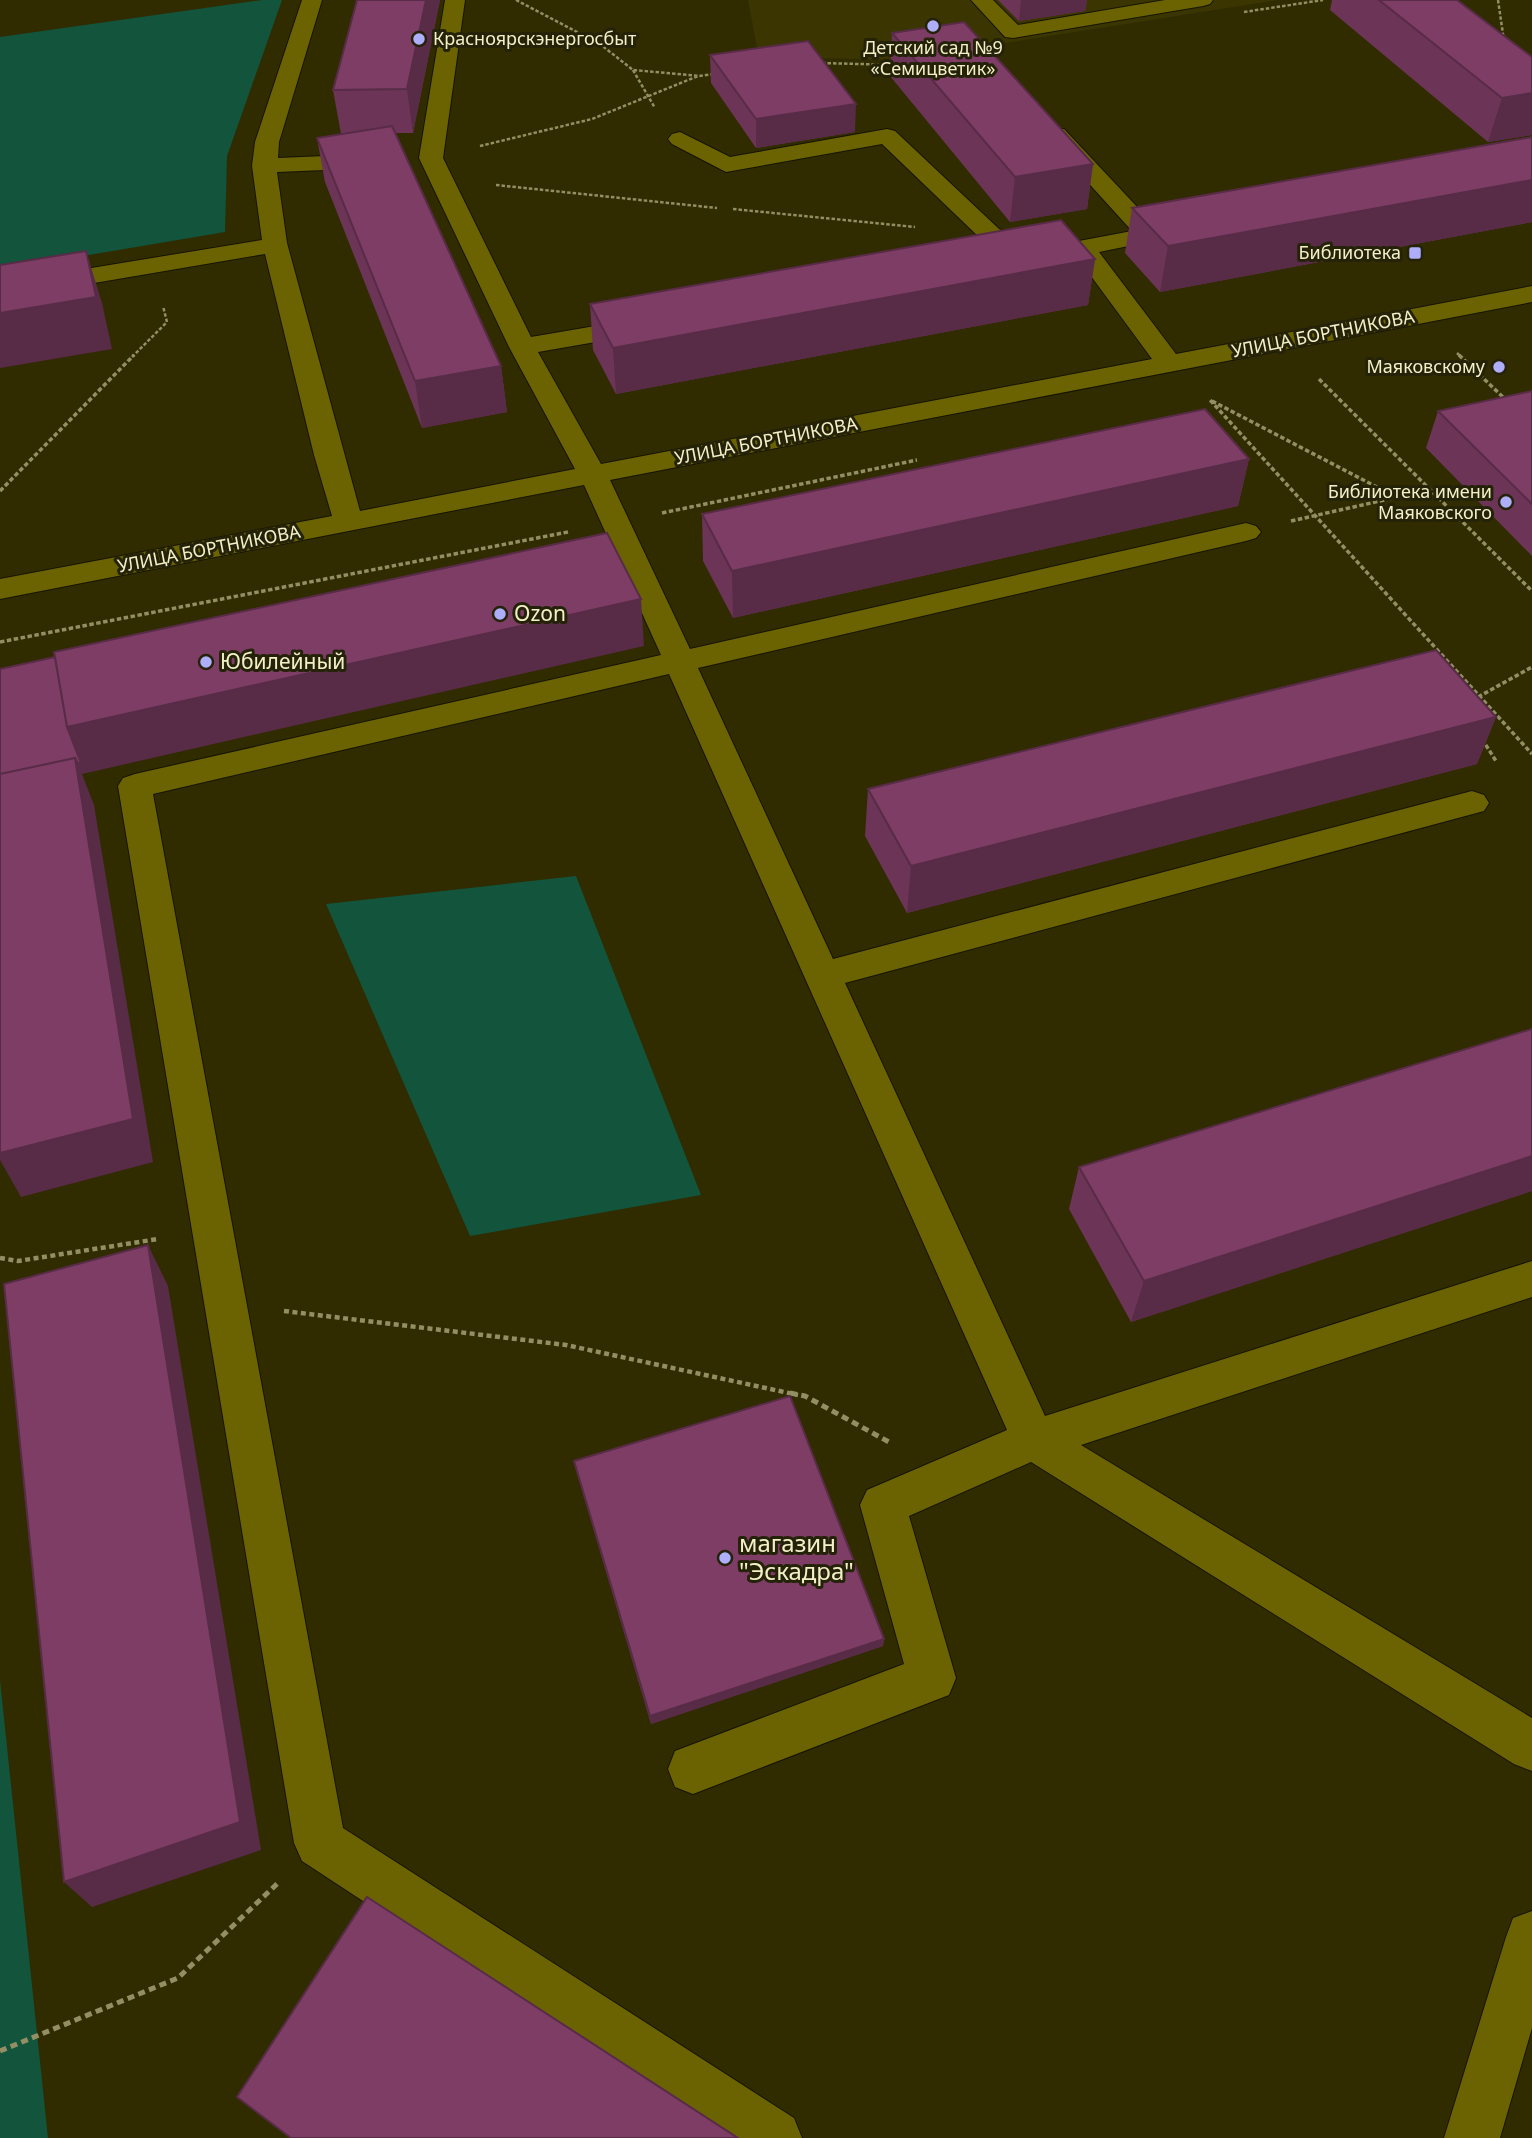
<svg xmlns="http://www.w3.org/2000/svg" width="1532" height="2138" font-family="'Noto Sans',sans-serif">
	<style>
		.built { fill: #3b3601 }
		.green { fill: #12543c }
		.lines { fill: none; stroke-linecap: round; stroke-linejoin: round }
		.minor-casing { stroke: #161400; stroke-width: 2 }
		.path-far3 { stroke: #928f65; stroke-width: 2.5; stroke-dasharray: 3.5 2; stroke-linecap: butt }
		.path-far2 { stroke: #928f65; stroke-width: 3.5; stroke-dasharray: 4.5 2.5; stroke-linecap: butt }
		.path-far1 { stroke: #928f65; stroke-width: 4.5; stroke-dasharray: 5 3.5; stroke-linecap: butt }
		.path { stroke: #928f65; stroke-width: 5; stroke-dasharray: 7 4.5; stroke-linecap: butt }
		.minor { fill: #6b6302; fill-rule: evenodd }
		.wall { fill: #6c3457 }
		.shaded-wall { fill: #582b47 }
		.building { fill: #7d3d65; stroke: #582b47; stroke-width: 2 }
		.poi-dot { fill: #afaefa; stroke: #242208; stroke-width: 2.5 }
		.labels { text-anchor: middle; stroke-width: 6; stroke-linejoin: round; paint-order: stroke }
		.far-poi-label { font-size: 18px; fill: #f3f0c8; stroke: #242208; text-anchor: end }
		.far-street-label { font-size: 18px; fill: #f3f0c8; stroke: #242208 }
		.poi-label { font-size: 21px; fill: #f3f0c8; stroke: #242208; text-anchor: start }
		.near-poi-label { font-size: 24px; fill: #f3f0c8; stroke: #242208; text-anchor: start }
	</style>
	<rect width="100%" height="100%" fill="#302c00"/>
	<path class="built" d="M748 0H1278L898 60 822 58 758 52Z"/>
	<path class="green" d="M262 0H282L227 156 225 232 0 270V37Z
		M576 876 701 1195 470 1236 326 904Z
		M0 1680 48 2138H0Z"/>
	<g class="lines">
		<g class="minor-casing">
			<path id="minor" d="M302 0H322L279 142 278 158 373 154 381 156 385 161 381 166 373 168 277 172 287 243 360 511 575 469 509 347 419 158 445 0H465L443 158 531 337 642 318 651 320 655 326 651 332 642 334 538 352 601 464 1152 359 1077 257 1046 263 981 239 882 144 726 172 672 144 668 139 672 134 680 132 730 157 887 129 895 131 999 229 1047 247 1132 231 1044 134 1048 129H1064L1155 226 1179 222 1188 224 1191 229 1188 234 1099 252 1176 354 1532 286V302L610 480 690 649 1246 523 1256 526 1261 532 1256 538 1246 541 698 668 833 959 1472 791 1484 795 1489 803 1484 811 845 983 1045 1416 1532 1261V1297L1081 1445 1532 1718V1771L1514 1764 1031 1462 909 1516 956 1678 949 1695 693 1794 675 1787 668 1769 675 1751 904 1664 860 1505 867 1490 1007 1430 669 674 153 794 343 1828 794 2118 802 2138H724L302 1861 294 1843 118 786 123 778 135 774 661 655 584 485 0 599V579L332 516 314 455 265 254 0 299V283L262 240 252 166 255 142Z
				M971 0H993L1018 25 1165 0H1213L1210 4 1203 6 1013 38 1005 37Z
				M1532 1911V2028L1500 2138H1444L1506 1937 1513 1918Z"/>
		</g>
		<path class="path-far3" d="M516 0 600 44 633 70 699 76 715 74
			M1498 0 1504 41
			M1244 12 1323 0
			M822 63 897 65
			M633 70 655 108
			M480 146 592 119 698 76
			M496 185 717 208
			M733 209 915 227
			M1457 353 1461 357
			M132 357 167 322 163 306"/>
		<path class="path-far2" d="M1459 355 1506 400
			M1319 379 1532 591
			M0 491 134 355
			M1396 497 1210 400 1532 754
			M662 513 917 460
			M1291 521 1429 490
			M0 642 568 532
			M1478 697 1532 667
			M1482 739 1496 761"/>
		<path class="path-far1" d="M0 1258 18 1261 158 1239
			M284 1311 566 1345 798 1395"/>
		<path class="path" d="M790 1393 805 1396 889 1442
			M0 2051 178 1978 279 1882"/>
		<use href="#minor" class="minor"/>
	</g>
	<path class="wall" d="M440 0 413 133H395L501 366 507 412 422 428 325 182 317 138 345 134H341L333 90Z
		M998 0H1087L1085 11 1019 21Z
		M1332 0H1457L1532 57V135L1488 142 1330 10Z
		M892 33 1093 164 1087 209 1010 222 890 76Z
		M710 55 855 132 756 148 711 83Z
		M1532 137V222L1160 292 1125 253 1132 208Z
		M1095 259 1088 305 616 394 593 350 590 304Z
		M1532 391V556L1426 448 1438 411Z
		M1249 459 1238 506 733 618 703 561 702 514Z
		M1496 717 1477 764 907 913 865 836 868 789Z
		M1532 1029V1191L1131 1322 1069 1209 1079 1167Z
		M574 1461 884 1639 883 1646 651 1724 576 1470Z"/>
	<path class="shaded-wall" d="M426 0H440L413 133 407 89Z
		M1021 0H1087L1085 11 1019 21Z
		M1532 93V135L1488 142 1502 98Z
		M856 104 855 132 756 148V119Z
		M1093 164 1087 209 1010 222 1015 177Z
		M1532 180V222L1160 292 1168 246Z
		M86 251 102 303 112 349 0 368V313Z
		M1095 259 1088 305 616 394 613 348Z
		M501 366 507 412 422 428 415 381Z
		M1249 459 1238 506 733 618 732 571Z
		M641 599 644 646 82 774 94 805 153 1162 21 1197 0 1160V1153L67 727Z
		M1496 717 1477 764 907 913 911 866Z
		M1532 1156V1191L1131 1322 1144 1281Z
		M148 1245 168 1286 261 1850 92 1907 64 1882Z
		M884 1639 883 1646 651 1724 650 1716Z"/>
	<path class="building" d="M357 0H426L407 89 333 90Z
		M1379 0H1457L1532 57V93L1502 98Z
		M964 22 1093 164 1015 177 892 33Z
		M808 41 856 104 756 119 710 55Z
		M392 126 501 366 415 381 317 138Z
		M1532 137V180L1168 246 1132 208Z
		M1061 220 1095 259 613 348 590 304Z
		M86 251 96 297 0 313V265Z
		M1532 391V504L1438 411Z
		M1205 409 1249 459 732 571 702 514Z
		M607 533 641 599 67 727 54 652Z
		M1436 650 1496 717 911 866 868 789Z
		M55 657 67 727 81 763H78L75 758 0 774V669Z
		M75 758 133 1119 0 1153V774Z
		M1532 1029V1156L1144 1281 1079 1167Z
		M148 1245 240 1822 64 1882 4 1284Z
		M790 1396 884 1639 650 1716 574 1461Z
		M367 1897 738 2138H291L237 2097Z"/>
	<g class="poi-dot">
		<circle cx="933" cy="26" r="7"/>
		<circle cx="419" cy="39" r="7"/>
		<rect x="1408" y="246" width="14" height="14" rx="3.5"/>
		<circle cx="1499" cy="367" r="7"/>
		<circle cx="1506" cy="502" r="7"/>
		<circle cx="500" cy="614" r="7"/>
		<circle cx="206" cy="662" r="7"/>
		<circle cx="725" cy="1558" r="7"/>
	</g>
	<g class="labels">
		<g class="far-poi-label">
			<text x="433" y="45" text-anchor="start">Красноярскэнергосбыт</text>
			<text x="933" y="54" text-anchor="middle">Детский сад №9<tspan x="933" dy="21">«Семицветик»</tspan></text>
			<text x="1401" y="259">Библиотека</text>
			<text x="1485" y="373">Маяковскому</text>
			<text x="1492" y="498">Библиотека имени<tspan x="1492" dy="21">Маяковского</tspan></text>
		</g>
		<g class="far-street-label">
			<text transform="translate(1323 334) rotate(-11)" y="6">УЛИЦА БОРТНИКОВА</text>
			<text transform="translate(766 441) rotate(-11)" y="6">УЛИЦА БОРТНИКОВА</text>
			<text transform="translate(209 549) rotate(-11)" y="6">УЛИЦА БОРТНИКОВА</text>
		</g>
		<g class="poi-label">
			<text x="514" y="621">Ozon</text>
			<text x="220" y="669">Юбилейный</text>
		</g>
		<g class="near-poi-label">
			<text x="739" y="1552">магазин<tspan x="739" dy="28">"Эскадра"</tspan></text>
		</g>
	</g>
</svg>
